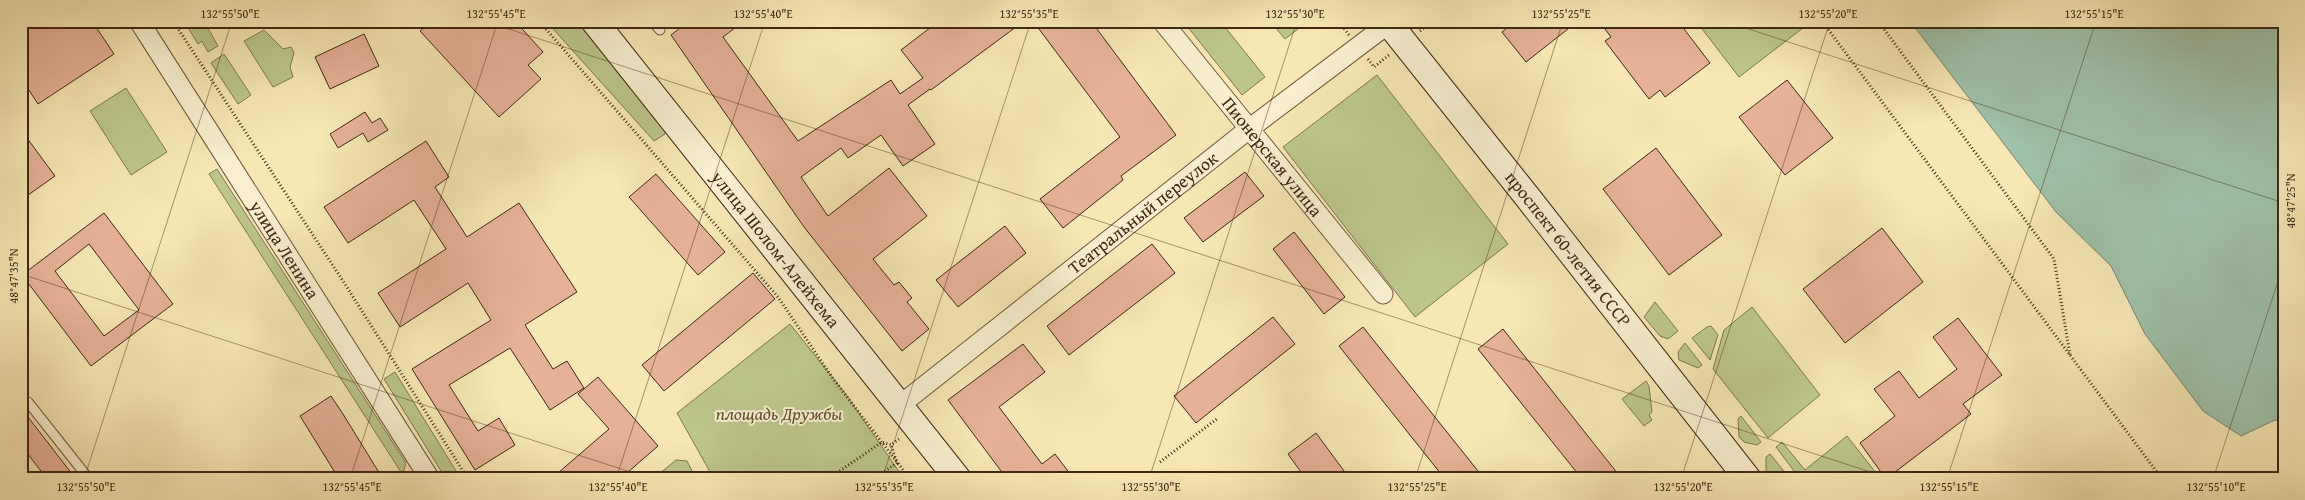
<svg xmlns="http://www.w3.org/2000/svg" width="2305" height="500" font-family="'Gentium Book Plus',serif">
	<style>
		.green { fill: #bdc58d; stroke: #7f7650 }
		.water { fill: #9ec1a8; stroke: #79836d }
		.building { fill: #e5b297; stroke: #412714; fill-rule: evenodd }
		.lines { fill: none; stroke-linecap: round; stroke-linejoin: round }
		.service-casing { stroke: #6e573c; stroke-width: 11 }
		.minor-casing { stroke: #6e573c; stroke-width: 21 }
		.secondary-casing { stroke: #412714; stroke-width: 28 }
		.path { stroke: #412714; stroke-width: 3; stroke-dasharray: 1 2.5; stroke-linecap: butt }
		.service { stroke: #f9efcf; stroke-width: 9 }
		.minor { stroke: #f9efcf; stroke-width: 19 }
		.secondary { stroke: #f9efcf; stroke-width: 26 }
		.ticks { fill: none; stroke: #412714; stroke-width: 1; stroke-opacity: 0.45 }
		.labels { text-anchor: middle; stroke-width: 4; stroke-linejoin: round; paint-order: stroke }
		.street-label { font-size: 18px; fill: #412714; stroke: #f9efcf }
		.park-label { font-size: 18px; font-style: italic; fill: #604e32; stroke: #f9efcf }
		.neatline { fill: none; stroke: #412714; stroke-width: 2 }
		.ticks-label { font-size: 12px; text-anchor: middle; fill: #412714 }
	</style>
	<rect width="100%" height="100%" fill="#f6e7b5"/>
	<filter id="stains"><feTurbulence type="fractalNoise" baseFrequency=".004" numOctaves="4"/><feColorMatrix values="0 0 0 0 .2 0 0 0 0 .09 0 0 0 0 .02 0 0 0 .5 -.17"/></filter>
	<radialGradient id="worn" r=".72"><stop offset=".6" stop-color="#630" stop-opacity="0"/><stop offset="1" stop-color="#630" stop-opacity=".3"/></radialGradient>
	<path class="green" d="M184 21H204L218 46 208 52 202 41 198 44Z
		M546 21H580L665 128V134L654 141Z
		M1183 21H1220L1265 77 1242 95Z
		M1270 21H1292L1298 29 1285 39Z
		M1696 21H1812L1739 77Z
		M264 30 283 49 291 47 294 53 290 67 293 77 273 87 244 41Z
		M224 54 251 95 238 104 211 63Z
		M1377 75 1508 244 1415 317 1283 147Z
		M126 88 167 152 131 175 90 111Z
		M217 169 406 463 404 470 401 472 209 174Z
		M1655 302 1678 331 1668 339 1660 336 1644 317Z
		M1752 307 1820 395 1768 438 1713 369 1724 330Z
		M790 324 845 393 904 479H714L677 413Z
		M1711 326 1718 335 1710 360 1692 338 1707 327Z
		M1685 343 1702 365 1698 368 1679 360 1678 352Z
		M395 372 461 479H446L384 379Z
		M1646 381 1649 386 1652 412 1649 415 1652 420 1644 426 1622 399Z
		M1741 416 1761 442 1757 445 1744 442 1739 437 1738 419Z
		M1847 436 1876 473 1868 479H1800L1776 447 1782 442 1805 470Z
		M1770 454 1790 479 1769 478 1766 470V457Z
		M676 460 687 461 696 479H653Z"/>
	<path class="water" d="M1910 21H2284V422L2275 420 2241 436 2203 411 2145 334 2111 266 2056 212Z"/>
	<path class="building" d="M21 21H92L114 54 38 104 21 78Z
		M432 21H515L543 52 528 65 541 79 499 117 420 31Z
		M689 21H744L723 37 798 141 891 80 900 94 923 78 901 50 939 21H1024L931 90 930 89 908 105 935 144 903 166 881 135 848 158 841 148 801 177 828 216 889 168 927 216 873 259 894 285 899 282 912 298 907 302 929 329 902 351 804 227 671 35Z
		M1033 21H1091L1176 135 1121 176 1123 180 1063 228 1040 199 1120 137Z
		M1516 21H1578L1526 62 1502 32Z
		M1599 21H1678L1710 63 1665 97 1660 90 1649 99 1605 41 1611 37Z
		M364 34 379 66 330 89 315 57Z
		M1787 80 1833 138 1785 175 1739 117Z
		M365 112 372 123 380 118 388 130 368 142 363 133 338 148 330 134Z
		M21 130 55 176 21 200Z
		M426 141 449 177 435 187 467 237 519 203 577 292 525 325 553 369 567 361 584 388 550 410 510 348 449 385 478 431 499 418 515 445 475 470 412 369 491 320 468 283 400 327 378 293 446 249 414 200 348 243 324 207Z
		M1656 148 1722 235 1669 275 1603 189Z
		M1245 172 1264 196 1203 242 1184 218Z
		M656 174 725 252 698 275 629 197Z
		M104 213 173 304 91 366 22 275ZM89 244 139 310 104 336 55 271Z
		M1005 226 1026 253 958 307 936 280Z
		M1882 228 1923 282 1845 343 1803 289Z
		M1294 232 1345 297 1324 314 1273 249Z
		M1152 244 1175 273 1069 355 1047 326Z
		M753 273 775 299 664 391 642 365Z
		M1273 317 1295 344 1196 423 1174 396Z
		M1958 318 2002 375 1963 404 1971 414 1886 479 1860 443 1895 416 1874 389 1899 371 1919 398 1957 369 1933 337Z
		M1363 327 1478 471 1468 479H1445L1339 346Z
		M1503 329 1622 479H1582L1478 349Z
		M1023 344 1045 372 999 407 1042 464 1055 454 1074 479H1007L948 400Z
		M598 377 658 446 620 479H551L609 429 578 394Z
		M331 396 343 414 383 479H339L300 416Z
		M21 408 76 479H47L21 445Z
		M1316 433 1350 479H1306L1288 454Z"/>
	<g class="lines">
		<g class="service-casing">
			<path id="service" d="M652 21 660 30
				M21 399 28 402 89 479"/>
		</g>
		<g class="minor-casing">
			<g id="minor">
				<path id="s1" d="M139 21 430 479"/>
				<path id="s2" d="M1162 21 1383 294"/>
				<path id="s3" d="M899 406 1249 129 1392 21"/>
			</g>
		</g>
		<g class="secondary-casing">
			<g id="secondary">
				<path id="s4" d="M594 21 958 479"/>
				<path id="s5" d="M1387 21 1529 199 1748 479"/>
			</g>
		</g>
		<path class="path" d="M173 21 343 281 468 479
			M539 21 778 297 834 380 910 479
			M1338 21 1343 27
			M1822 21 2162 479
			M1878 21 2054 259 2070 355
			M1420 31 1425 27 1421 21
			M1349 35 1343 27 1349 21
			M1368 59 1374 67 1389 55
			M1160 462 1218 418
			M21 463 33 479
			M828 479 882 442 891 445 899 439
			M873 479 897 463 891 445"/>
		<use href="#service" class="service"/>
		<use href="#minor" class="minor"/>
		<use href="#secondary" class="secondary"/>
	</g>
	<path class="ticks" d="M484 21 1892 479M1724 21 2284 203M21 274 652 479M84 479 232 21M350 479 498 21M616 479 765 21M882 479 1031 21M1149 479 1297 21M1415 479 1563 21M1681 479 1830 21M1947 479 2096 21M2213 479 2284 263"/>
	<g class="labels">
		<g class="street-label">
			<text dy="6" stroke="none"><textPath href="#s2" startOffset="175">Пионерская улица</textPath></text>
			<text dy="6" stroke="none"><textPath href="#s3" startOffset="311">Театральный переулок</textPath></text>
			<text dy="6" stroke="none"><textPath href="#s5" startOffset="291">проспект 60-летия СССР</textPath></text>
			<text dy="6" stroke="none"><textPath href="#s1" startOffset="271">улица Ленина</textPath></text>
			<text dy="6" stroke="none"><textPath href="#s4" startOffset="292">улица Шолом-Алейхема</textPath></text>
		</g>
		<g class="park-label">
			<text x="779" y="420">площадь Дружбы</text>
		</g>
	</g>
	<rect width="2305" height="500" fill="none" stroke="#f6e7b5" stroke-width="55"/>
	<rect x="28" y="28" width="2250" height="444" class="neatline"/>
	<g class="ticks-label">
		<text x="230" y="18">132°55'50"E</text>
		<text x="496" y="18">132°55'45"E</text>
		<text x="763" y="18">132°55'40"E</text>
		<text x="1029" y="18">132°55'35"E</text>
		<text x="1295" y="18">132°55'30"E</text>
		<text x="1561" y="18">132°55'25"E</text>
		<text x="1828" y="18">132°55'20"E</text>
		<text x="2094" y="18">132°55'15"E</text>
		<text transform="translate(2291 201) rotate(-90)" y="4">48°47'25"N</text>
		<text transform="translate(14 276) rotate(-90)" y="4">48°47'35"N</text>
		<text x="86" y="491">132°55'50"E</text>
		<text x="352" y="491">132°55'45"E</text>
		<text x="618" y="491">132°55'40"E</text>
		<text x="884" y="491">132°55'35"E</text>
		<text x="1151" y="491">132°55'30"E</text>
		<text x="1417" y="491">132°55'25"E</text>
		<text x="1683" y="491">132°55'20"E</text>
		<text x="1949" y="491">132°55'15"E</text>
		<text x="2216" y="491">132°55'10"E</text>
	</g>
	<rect width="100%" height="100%" filter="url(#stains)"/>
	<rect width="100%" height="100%" fill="url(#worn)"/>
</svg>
